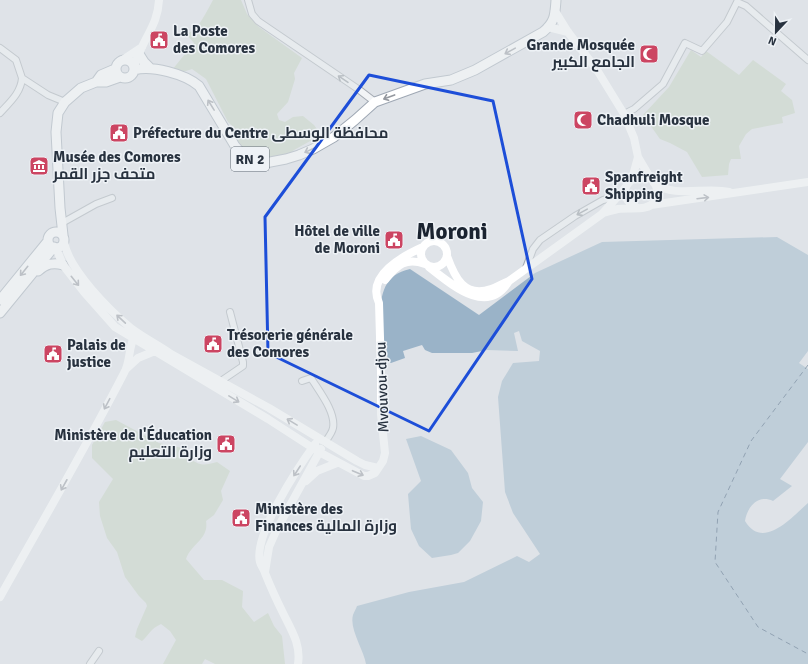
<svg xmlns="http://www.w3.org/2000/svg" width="808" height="664" font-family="Signika,Cairo,sans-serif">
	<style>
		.green { fill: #c6d2c0 }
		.water { fill: #9ab3c8 }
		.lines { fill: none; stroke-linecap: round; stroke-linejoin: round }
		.ferry { stroke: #335372; stroke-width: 1; stroke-dasharray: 5 4; stroke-linecap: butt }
		.street-casing { stroke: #a4aab2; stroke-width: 8 }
		.primary-casing { stroke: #9fa8b4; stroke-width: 11 }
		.street { stroke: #f2f4f6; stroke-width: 6 }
		.secondary { stroke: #fff; stroke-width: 8 }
		.primary { stroke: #fff; stroke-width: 9 }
		.oneway { stroke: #94989f }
		.oneway2 { stroke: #8d939a }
		.marked { fill: none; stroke: #1d4ed8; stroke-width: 3; stroke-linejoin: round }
		.labels { text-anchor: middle; stroke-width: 3; stroke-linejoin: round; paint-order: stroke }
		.shield { fill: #eef2f6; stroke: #636c76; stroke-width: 1 }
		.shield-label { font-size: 14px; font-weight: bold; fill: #28323f }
		.poi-label { font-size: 15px; font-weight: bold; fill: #28323f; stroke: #eef2f6; text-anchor: start }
		.street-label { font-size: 15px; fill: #28323f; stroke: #eef2f6 }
		.town-label { font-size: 23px; font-weight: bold; fill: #1a2330; stroke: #eef2f6 }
	</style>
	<rect width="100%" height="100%" fill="#dfe3e8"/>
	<path class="green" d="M213 0H241L247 14 259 27 302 58 294 73 295 79 288 102 277 114 279 120 285 122 293 117 303 116 314 125 321 135 294 150 287 157 262 161 239 148 237 140 238 131 228 122 206 79 192 69 177 74 172 70 194 43 187 35C190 31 194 31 197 27 203 19 208 9 213 0Z
		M691 50 701 57 706 51 739 75 753 60 786 84 781 91 792 100 795 113 782 117 783 123 752 129 746 134 739 146 741 159H731L729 164 728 175 702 177 687 152 670 143 660 139 643 115 669 87Z
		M116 420 159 443 187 449V456C199 466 203 466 217 462L230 471 221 491 223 500 214 515 206 521C209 539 192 543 186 559L204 580H222L243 591 242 607 254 622 268 613 274 626 282 636 285 664H215L205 659 202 664H163L176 640 170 631 161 624C150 629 150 634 142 641L135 637 137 629 147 606 146 603 139 596 125 577 117 552 107 538 100 516 99 502 113 479 92 458V445L105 422Z"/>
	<path class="water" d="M777 237 808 255V351L799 363 808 369V442L780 479 792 486 773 501C758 494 747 507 745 521 763 551 792 517 808 503V664H366C364 650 349 629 353 615 354 612 356 609 357 606L409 592 464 582 517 556 529 562 540 554 513 513 505 492 498 397 502 381 513 363 539 361 540 351 522 341 519 331 514 333 518 351 487 350 472 353H432L425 350 422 345 403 351 405 358 391 363 388 361 386 346 381 341C380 312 375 276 410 269L479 315 535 273 602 242Z
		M421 436 451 450 468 473 472 488 483 502 481 521 470 541 458 553 451 555 432 558 419 546 411 529 408 494 421 481 406 439Z"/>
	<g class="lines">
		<path class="ferry" d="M808 365 751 441 718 512 715 562 758 627 808 654"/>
		<g class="street-casing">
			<path id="street" d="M248 0 252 14 258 21 358 89 375 102
				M0 48 16 60 22 78 48 95 65 102
				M0 113C9 103 21 93 22 78
				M624 114 634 109 663 84 685 43 702 51 727 22 737 2 746 6 808 60
				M62 223 96 204 112 198
				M526 268 533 249 540 240 575 216 603 200 617 197
				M302 381 311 378C319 391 336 412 333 428 332 433 328 438 325 442
				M218 383 243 366V362L230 312
				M90 664 99 651"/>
		</g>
		<g class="primary-casing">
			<path id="primary" d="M139 54 144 62 150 68
				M116 69a9 9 0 1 1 18 0a9 9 0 1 1-18 0Z
				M134 70C152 65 185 74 199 86L235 146 242 154 254 161 265 163 286 159 299 155 313 149 334 137 355 120 375 102 425 84 451 80 475 70 543 32C555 22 555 15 556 0
				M96 82 101 75 115 69
				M48 240a8 8 0 1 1 16 0a8 8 0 1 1-16 0Z
				M63 235 60 208 56 132 58 113 65 102 81 88 96 82H106L120 77
				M38 271C46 264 53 262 63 265
				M0 300 48 241
				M0 313 54 247"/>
		</g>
		<use href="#street" class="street"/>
		<path class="secondary" d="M555 11 568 32 597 70 624 114 634 138 638 157 651 179
			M548 27 568 32
			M121 61 142 47
			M134 67C137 60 139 53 142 47 150 30 158 20 159 0
			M632 179 638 157
			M654 183C676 199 705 186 729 192
			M651 205 808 182
			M603 213C608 212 613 210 618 209 630 207 648 212 655 201 658 196 658 191 656 186 645 160 606 191 636 207
			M421 254a13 13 0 1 1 26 0a13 13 0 1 1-26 0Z
			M64 242C69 270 110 311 132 329 144 338 158 345 171 354L269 408 357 461 365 465 378 468
			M56 248 63 265 84 292 115 327 268 419 319 452 364 476H368L375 473 383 461 385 453 381 414V372L379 303C366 275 403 256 423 247
			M447 256C455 278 464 298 491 289 498 287 503 283 509 281L602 214 626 187
			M429 267C451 284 487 317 509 281
			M385 280C397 265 406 257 425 264
			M126 369 138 358 155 351 158 349
			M306 481 317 471 337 463
			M265 572 269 547 277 529 321 449
			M0 597C42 522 85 449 124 373 131 361 128 347 135 335
			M298 664C301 645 292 631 284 615 277 601 271 588 265 573 264 569 261 566 260 562 253 535 299 466 315 444"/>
		<use href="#primary" class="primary"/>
	</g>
	<defs><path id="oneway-shaft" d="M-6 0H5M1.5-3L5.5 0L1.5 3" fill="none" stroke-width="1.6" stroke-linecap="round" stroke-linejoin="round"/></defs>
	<g class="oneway">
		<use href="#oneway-shaft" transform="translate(510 51) rotate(151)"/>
		<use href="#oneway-shaft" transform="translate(389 97) rotate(160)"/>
		<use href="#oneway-shaft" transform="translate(211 105) rotate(-122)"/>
		<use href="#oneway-shaft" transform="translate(310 150) rotate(155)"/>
		<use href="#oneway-shaft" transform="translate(703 198) rotate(-7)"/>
		<use href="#oneway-shaft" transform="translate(24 271) rotate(129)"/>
		<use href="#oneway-shaft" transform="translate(75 281) rotate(51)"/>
		<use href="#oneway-shaft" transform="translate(121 319) rotate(-137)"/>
		<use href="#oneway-shaft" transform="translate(234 399) rotate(31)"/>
		<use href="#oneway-shaft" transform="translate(107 404) rotate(118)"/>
		<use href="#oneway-shaft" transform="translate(292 422) rotate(-149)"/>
		<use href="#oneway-shaft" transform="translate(297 471) rotate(123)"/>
		<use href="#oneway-shaft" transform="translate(358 473) rotate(23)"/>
		<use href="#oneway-shaft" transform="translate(64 485) rotate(119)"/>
	</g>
	<g class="oneway2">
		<use href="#oneway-shaft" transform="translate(343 79) rotate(-146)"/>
		<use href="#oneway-shaft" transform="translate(582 212) rotate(151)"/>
	</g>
	<path d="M0 0H808V664H0ZM369 75 493 101 532 279 429 431 268 353 265 217Z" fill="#dfe3e8" fill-opacity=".55" fill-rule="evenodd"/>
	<path class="marked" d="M369 75 493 101 532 279 429 431 268 353 265 217Z"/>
	<defs>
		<g id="civic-square" transform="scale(1)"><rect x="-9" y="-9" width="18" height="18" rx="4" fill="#cc4562" stroke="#eef2f6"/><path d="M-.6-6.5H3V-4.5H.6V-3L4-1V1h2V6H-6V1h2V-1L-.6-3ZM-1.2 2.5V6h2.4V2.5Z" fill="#fff"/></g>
		<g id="mosque-square" transform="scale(1)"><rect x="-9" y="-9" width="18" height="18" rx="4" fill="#cc4562" stroke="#eef2f6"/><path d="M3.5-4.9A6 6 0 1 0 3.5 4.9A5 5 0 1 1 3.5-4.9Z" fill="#fff"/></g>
		<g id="museum-square" transform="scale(1)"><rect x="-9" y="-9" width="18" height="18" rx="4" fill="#cc4562" stroke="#eef2f6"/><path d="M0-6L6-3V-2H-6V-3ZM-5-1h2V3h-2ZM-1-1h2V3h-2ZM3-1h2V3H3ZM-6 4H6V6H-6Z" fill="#fff"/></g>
	</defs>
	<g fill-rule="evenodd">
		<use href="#civic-square" x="159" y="40"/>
		<use href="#mosque-square" x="649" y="54"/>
		<use href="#mosque-square" x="583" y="120"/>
		<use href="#civic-square" x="119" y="133"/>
		<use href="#museum-square" x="39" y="166"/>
		<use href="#civic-square" x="591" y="186"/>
		<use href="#civic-square" x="394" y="240"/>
		<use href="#civic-square" x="213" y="344"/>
		<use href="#civic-square" x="53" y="354"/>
		<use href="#civic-square" x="226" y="444"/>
		<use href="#civic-square" x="241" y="518"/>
	</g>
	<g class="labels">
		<rect class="shield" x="231" y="147" width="38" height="24" rx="3"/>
		<g class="shield-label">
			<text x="250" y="164">RN 2</text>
		</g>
		<g class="poi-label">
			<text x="173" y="36">La Poste<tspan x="173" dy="17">des Comores</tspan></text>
			<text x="635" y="50" text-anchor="end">Grande Mosquée<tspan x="635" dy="17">الجامع الكبير</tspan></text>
			<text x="597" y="125">Chadhuli Mosque</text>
			<text x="133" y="138">Préfecture du Centre محافظة الوسطى</text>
			<text x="53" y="162">Musée des Comores<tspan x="53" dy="17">متحف جزر القمر</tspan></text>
			<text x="605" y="182">Spanfreight<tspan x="605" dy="17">Shipping</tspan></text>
			<text x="380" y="236" text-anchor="end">Hôtel de ville<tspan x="380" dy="17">de Moroni</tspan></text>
			<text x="227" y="340">Trésorerie générale<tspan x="227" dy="17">des Comores</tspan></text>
			<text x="67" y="350">Palais de<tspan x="67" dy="17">justice</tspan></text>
			<text x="212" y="440" text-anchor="end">Ministère de l'Éducation<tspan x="212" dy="17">وزارة التعليم</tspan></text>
			<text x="255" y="514">Ministère des<tspan x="255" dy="17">Finances وزارة المالية</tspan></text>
		</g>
		<g class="street-label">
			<text transform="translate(382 387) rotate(-92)" y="5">Mvouvou-djou</text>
		</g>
		<g class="town-label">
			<text x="452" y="239">Moroni</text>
		</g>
	</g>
	<g transform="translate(776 32) rotate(202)" stroke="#eef2f6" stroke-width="3" paint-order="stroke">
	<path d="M0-3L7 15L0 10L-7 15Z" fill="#28323f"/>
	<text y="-6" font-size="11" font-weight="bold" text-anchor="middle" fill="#28323f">N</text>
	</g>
</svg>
